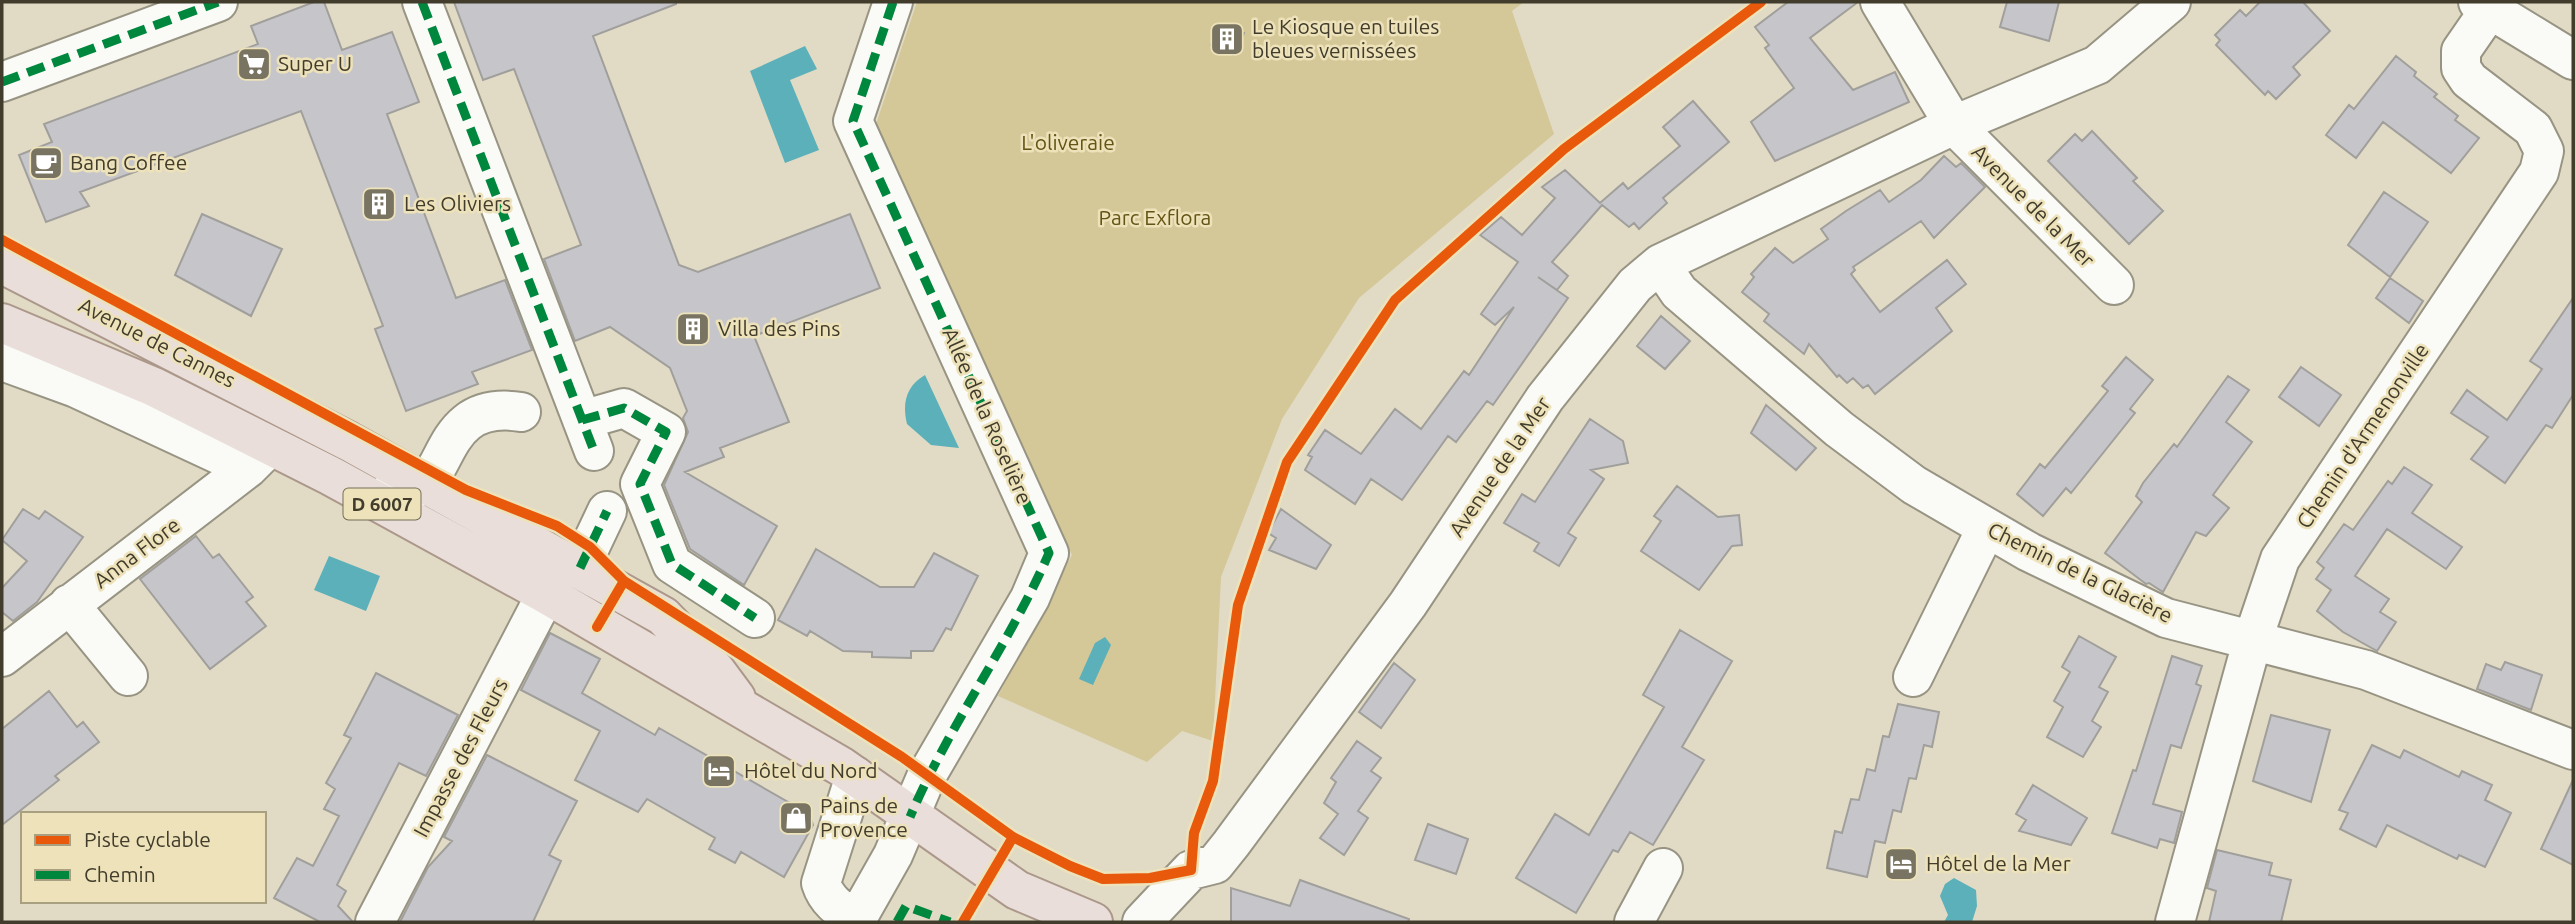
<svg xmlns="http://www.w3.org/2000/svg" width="2575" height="924" font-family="Ubuntu,sans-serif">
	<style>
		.green { fill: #d4c798 }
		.water { fill: #5bb0b9 }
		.building { fill: #c6c6ca; stroke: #a19f9c; stroke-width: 2 }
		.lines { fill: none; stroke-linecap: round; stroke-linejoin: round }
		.minor-casing { stroke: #989483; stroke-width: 42 }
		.major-casing { stroke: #ac988a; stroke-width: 42 }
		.minor { stroke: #fafaf6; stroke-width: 38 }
		.major { stroke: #e9ded9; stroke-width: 38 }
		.quiet { stroke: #00873e; stroke-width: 9; stroke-dasharray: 18 9; stroke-linecap: butt }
		.cycleway-casing { stroke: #ede2b9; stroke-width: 15 }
		.cycleway { stroke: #e8590c; stroke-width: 10 }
		.labels { text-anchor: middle; stroke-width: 5; stroke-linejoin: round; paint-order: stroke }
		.shield { fill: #ede2b9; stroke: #756e56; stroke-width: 2 }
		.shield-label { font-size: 19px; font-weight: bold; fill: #413c2c }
		.poi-label { font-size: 21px; fill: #413c2c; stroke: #ede2b9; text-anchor: start }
		.park-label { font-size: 21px; fill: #645416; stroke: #ede2b9 }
		.street-label { font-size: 21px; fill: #413c2c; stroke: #ede2b9 }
	</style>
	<rect width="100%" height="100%" fill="#e1dbc5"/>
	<path class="green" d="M917 2H1524L1512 11 1554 134 1359 298 1282 419 1221 577 1213 741 1182 731 1147 762 998 696 1072 555 876 124Z"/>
	<path class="water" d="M805 46 817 69 790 80 819 150 785 163 750 71Z
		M925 375 959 448 931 445 907 424C902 403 906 386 925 375Z
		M329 556 380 576 366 611 314 590Z
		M1105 637 1111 645 1093 685 1079 679 1095 643Z
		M1954 878 1976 890 1977 906 1972 922H1944L1948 915 1940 896 1945 884Z"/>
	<path class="building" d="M314 2H324L342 50 392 32 419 102 387 114 456 298 505 280 532 350 472 372 478 384 406 411 375 329 383 326 301 111 80 192 89 206 46 222 19 155 52 142 44 124 258 44 251 26Z
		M454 2H676V4L593 36 679 265 698 272 850 214 880 288 754 336 789 422 720 448 724 457 685 472 777 526 744 585 690 549 664 485 688 432 683 418 687 411 670 368 610 327 575 341 544 259 581 245 514 69 483 80Z
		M1788 2H1858L1810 38 1853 90 1895 72 1909 102 1775 161 1751 122 1794 88 1765 48 1769 45 1755 27Z
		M2007 2H2059L2049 41 2000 27Z
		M2260 2H2303L2330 31 2293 67 2300 75 2276 99 2268 91 2265 95 2216 45 2220 40 2215 35 2240 10 2246 16Z
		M1221 24 1244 33 1233 55 1211 45Z
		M2396 56 2416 72 2414 76 2437 94 2434 97 2458 116 2455 120 2479 138 2451 173 2383 122 2356 158 2326 135 2349 105 2354 109Z
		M1693 101 1729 142 1663 198 1667 203 1639 229 1634 223 1629 227 1602 205 1552 262 1568 276 1557 290 1538 277 1568 298 1493 405 1487 401 1456 442 1448 436 1402 500 1371 479 1355 504 1305 470 1312 457 1308 455 1325 430 1361 454 1395 409 1421 429 1464 371 1469 375 1514 307 1495 325 1481 314 1518 262 1480 235 1501 217 1522 235 1555 198 1542 187 1565 170 1600 203 1623 183 1628 189 1680 146 1663 127Z
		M2092 131 2137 178 2133 181 2163 211 2129 244 2048 161 2075 134 2082 141Z
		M1944 156 1956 167 1961 163 1985 187 1934 238 1921 221 1853 267 1855 270 1851 274 1880 312 1947 260 1966 284 1936 308 1952 331 1875 394 1868 385 1863 388 1853 378 1847 383 1839 375 1837 377 1809 344 1804 354 1764 321 1769 314 1742 292 1754 277 1751 274 1775 248 1793 263 1828 239 1821 229 1846 211 1880 190 1889 202 1921 180Z
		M2384 192 2428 222 2390 277 2348 245Z
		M202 214 282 249 251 316 175 275Z
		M2390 278 2423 301 2409 323 2376 298Z
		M2573 298V395L2552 428 2546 425 2505 483 2471 459 2488 437 2451 413 2467 390 2507 420 2542 369 2530 361Z
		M1661 316 1690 341 1665 369 1637 346Z
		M2126 357 2153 380 2130 409 2135 413 2071 493 2066 488 2043 516 2017 494 2040 464 2045 468 2108 391 2102 386Z
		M2301 367 2341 395 2319 426 2279 397Z
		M2228 376 2249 390 2226 422 2252 442 2213 495 2229 508 2206 536 2196 532 2163 592 2149 583 2146 584 2105 553 2142 502 2136 496 2143 483 2174 444 2177 447Z
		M1766 405 1816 448 1796 470 1751 433Z
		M1590 419 1623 441 1628 463 1591 470 1604 479 1568 533 1576 538 1559 566 1534 551 1539 543 1504 523 1522 494 1535 502Z
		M2404 467 2432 485 2412 513 2462 547 2446 569 2387 529 2355 576 2389 599 2380 612 2396 622 2377 651 2343 632 2317 611 2331 590 2316 579 2324 568 2317 562 2344 524 2353 530 2388 481 2392 484Z
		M1677 486 1718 517 1739 515 1742 545 1732 546 1699 590 1641 551 1661 521 1654 516Z
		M23 509 39 519 45 511 83 537 37 602 13 621 2 612V588L27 561 2 540Z
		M1281 509 1331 545 1316 569 1269 550 1276 538 1268 533Z
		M196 536 213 558 219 554 253 597 246 602 266 626 210 669 140 579Z
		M816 549 880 587H914L934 553 978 576 951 630 946 628 933 651H911V658L872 657V652L843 651 810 631 807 636 778 620Z
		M1680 630 1732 661 1682 747 1704 760 1653 845 1630 832 1618 852 1613 850 1576 913 1516 878 1555 814 1589 835 1664 707 1643 695Z
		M550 633 600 659 582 693 655 735 659 728 809 814 813 825 784 877 741 852 735 863 709 849 715 838 647 799 638 812 575 780 600 731 521 690Z
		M2079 636 2116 657 2099 687 2108 692 2092 721 2101 727 2083 757 2047 737 2063 707 2054 701 2070 672 2062 667Z
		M2172 656 2202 666 2196 684 2201 686 2181 748 2171 745 2153 804 2182 812 2174 843 2160 839 2157 848 2112 833 2133 770 2136 771Z
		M2505 662 2542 675 2531 710 2477 689 2486 664 2501 670Z
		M1394 663 1415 680 1381 728 1359 712Z
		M376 673 458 715 426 776 399 763 337 885 346 891 338 906 353 922H320L274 898 297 858 313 866 339 816 324 809 335 789 326 783 351 738 344 735Z
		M49 691 77 727 83 722 99 742 55 776 59 780 2 825V729Z
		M1898 704 1939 712 1932 747 1924 745 1916 779 1909 778 1901 812 1893 810 1885 843 1875 841 1867 877 1827 868 1835 831 1842 833 1851 799 1859 800 1867 769 1875 771 1883 736 1889 737Z
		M2271 715 2330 730 2311 802 2253 781Z
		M1357 741 1381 758 1371 771 1381 778 1358 811 1368 818 1344 855 1320 838 1338 814 1324 803 1336 782 1331 778Z
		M2372 745 2400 758 2404 750 2459 777 2462 771 2492 785 2485 800 2511 813 2485 867 2459 855 2457 859 2387 825 2376 847 2340 829 2348 813 2339 810Z
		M487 755 577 801 549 855 561 861 533 922H400L428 867 452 841 444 837Z
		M2573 780V865L2541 849Z
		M2033 785 2087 818 2071 845 2019 831 2026 820 2016 814Z
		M1428 824 1468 839 1456 874 1415 860Z
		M2217 850 2272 863 2269 875 2291 880 2281 922H2209L2216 891 2207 888Z
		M1300 880 1409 919 1408 922H1231V888L1290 906Z"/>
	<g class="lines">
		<g class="minor-casing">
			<path id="minor" d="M422 2 594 451
				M1880 2 1954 125 2114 285
				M2478 2 2573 60
				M2 82 218 2
				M1660 264 1679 292 1839 429 1914 485 2029 552 2166 618 2366 670 2573 750
				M2 361 76 388 248 468
				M582 420 624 408 666 432 640 484 672 564 755 618
				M392 489C398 489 407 491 414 489 450 480 439 399 521 412
				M580 568 607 511
				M69 604 128 676
				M2 657 248 468 270 446
				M1913 677 1986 529
				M855 776 821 883C827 902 841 910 856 920
				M375 922 546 594
				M855 922 893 855 927 775 1030 598 1049 553 853 121 893 2
				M1142 922 1191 870 1215 864 1231 844 1408 604 1545 398 1635 285 1660 264 1954 125 2097 65 2171 2
				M1634 922 1663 868
				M2175 922 2252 642 2280 559 2539 172 2544 151 2533 129 2469 80 2461 68V51L2490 9"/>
		</g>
		<g class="major-casing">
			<path id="major" d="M2 264 348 441 663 616 716 671 736 698
				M2 323 154 387 331 476 546 594 842 767 1017 890 1093 922"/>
		</g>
		<use href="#minor" class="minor"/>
		<use href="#major" class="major"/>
		<path class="quiet" d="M422 2 594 451
			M893 2 853 121 1049 553C1009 645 949 725 910 817
			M2 82 218 2
			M582 420 624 408 666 432 640 484 672 564 755 618
			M580 568 607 511
			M897 922 906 906 950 922"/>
		<g class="cycleway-casing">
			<path id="cycleway" d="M2 240 466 490 557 526 590 547 624 581
				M597 627 624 581 902 757 1013 837 1070 866 1103 879 1150 878 1191 870 1194 833 1213 781 1238 605 1287 462 1395 300 1564 149 1761 2
				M963 922 1013 837"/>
		</g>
		<use href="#cycleway" class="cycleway"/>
	</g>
	<defs>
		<g id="building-square" transform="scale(1.75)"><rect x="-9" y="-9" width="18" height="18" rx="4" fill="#797462" stroke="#ede2b9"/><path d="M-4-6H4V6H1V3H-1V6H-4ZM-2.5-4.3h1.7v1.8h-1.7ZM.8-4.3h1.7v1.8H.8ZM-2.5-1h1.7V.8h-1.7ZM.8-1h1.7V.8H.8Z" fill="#fff"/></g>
		<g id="supermarket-square" transform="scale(1.75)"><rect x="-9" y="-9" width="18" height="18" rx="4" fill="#797462" stroke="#ede2b9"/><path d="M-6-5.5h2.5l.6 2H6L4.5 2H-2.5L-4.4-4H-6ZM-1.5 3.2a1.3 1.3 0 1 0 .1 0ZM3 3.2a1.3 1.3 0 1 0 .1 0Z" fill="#fff"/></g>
		<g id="cafe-square" transform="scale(1.75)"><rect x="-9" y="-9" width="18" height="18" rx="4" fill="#797462" stroke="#ede2b9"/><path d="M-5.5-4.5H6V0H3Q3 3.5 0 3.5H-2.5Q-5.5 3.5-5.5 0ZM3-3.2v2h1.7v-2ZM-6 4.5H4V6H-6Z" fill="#fff"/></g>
		<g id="hotel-square" transform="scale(1.75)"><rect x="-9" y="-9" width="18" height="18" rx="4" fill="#797462" stroke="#ede2b9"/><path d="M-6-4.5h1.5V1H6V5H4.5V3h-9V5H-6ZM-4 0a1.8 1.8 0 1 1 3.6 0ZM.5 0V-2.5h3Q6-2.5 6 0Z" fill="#fff"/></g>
		<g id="shop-square" transform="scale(1.75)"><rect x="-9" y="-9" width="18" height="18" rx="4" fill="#797462" stroke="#ede2b9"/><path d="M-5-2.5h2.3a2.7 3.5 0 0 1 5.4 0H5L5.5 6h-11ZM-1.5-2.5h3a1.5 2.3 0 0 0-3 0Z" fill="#fff"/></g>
	</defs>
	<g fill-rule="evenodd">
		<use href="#building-square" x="1227" y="39"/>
		<use href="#supermarket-square" x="254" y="64"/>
		<use href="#cafe-square" x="46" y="163"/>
		<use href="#building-square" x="379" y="204"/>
		<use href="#building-square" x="693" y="329"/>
		<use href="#hotel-square" x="719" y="771"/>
		<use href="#shop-square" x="796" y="818"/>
		<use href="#hotel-square" x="1901" y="864"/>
	</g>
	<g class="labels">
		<rect class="shield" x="343.5" y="488.5" width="77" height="31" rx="5"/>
		<g class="shield-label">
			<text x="382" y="511">D 6007</text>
		</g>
		<g class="poi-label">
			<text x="1252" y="34">Le Kiosque en tuiles<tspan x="1252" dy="24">bleues vernissées</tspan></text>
			<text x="278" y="71">Super U</text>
			<text x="70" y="170">Bang Coffee</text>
			<text x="404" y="211">Les Oliviers</text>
			<text x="718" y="336">Villa des Pins</text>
			<text x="744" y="778">Hôtel du Nord</text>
			<text x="820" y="813">Pains de<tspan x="820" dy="24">Provence</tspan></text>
			<text x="1926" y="871">Hôtel de la Mer</text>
		</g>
		<g class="park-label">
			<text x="1068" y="150">L'oliveraie</text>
			<text x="1155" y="225">Parc Exflora</text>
		</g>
		<g class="street-label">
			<text transform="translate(2033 206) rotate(45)" y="7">Avenue de la Mer</text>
			<text transform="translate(157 343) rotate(27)" y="7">Avenue de Cannes</text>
			<text transform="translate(987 416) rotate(66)" y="7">Allée de la Roselière</text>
			<text transform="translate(2363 436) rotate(-56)" y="7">Chemin d'Armenonville</text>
			<text transform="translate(1500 467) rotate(-56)" y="7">Avenue de la Mer</text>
			<text transform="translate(137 553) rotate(-37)" y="7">Anna Flore</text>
			<text transform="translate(2080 573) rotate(26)" y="7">Chemin de la Glacière</text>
			<text transform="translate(461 758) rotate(-62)" y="7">Impasse des Fleurs</text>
		</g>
	</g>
	<rect width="2575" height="924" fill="none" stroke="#413c2c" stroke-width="7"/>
	<rect x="21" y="812" width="245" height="91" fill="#ede2b9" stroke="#a8a081" stroke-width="2"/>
	<rect x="35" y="835" width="35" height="10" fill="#e8590c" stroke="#a8a081" stroke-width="2"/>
	<text x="84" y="847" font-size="21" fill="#413c2c">Piste cyclable</text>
	<rect x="35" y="870" width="35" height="10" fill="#00873e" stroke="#a8a081" stroke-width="2"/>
	<text x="84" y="882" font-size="21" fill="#413c2c">Chemin</text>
</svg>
